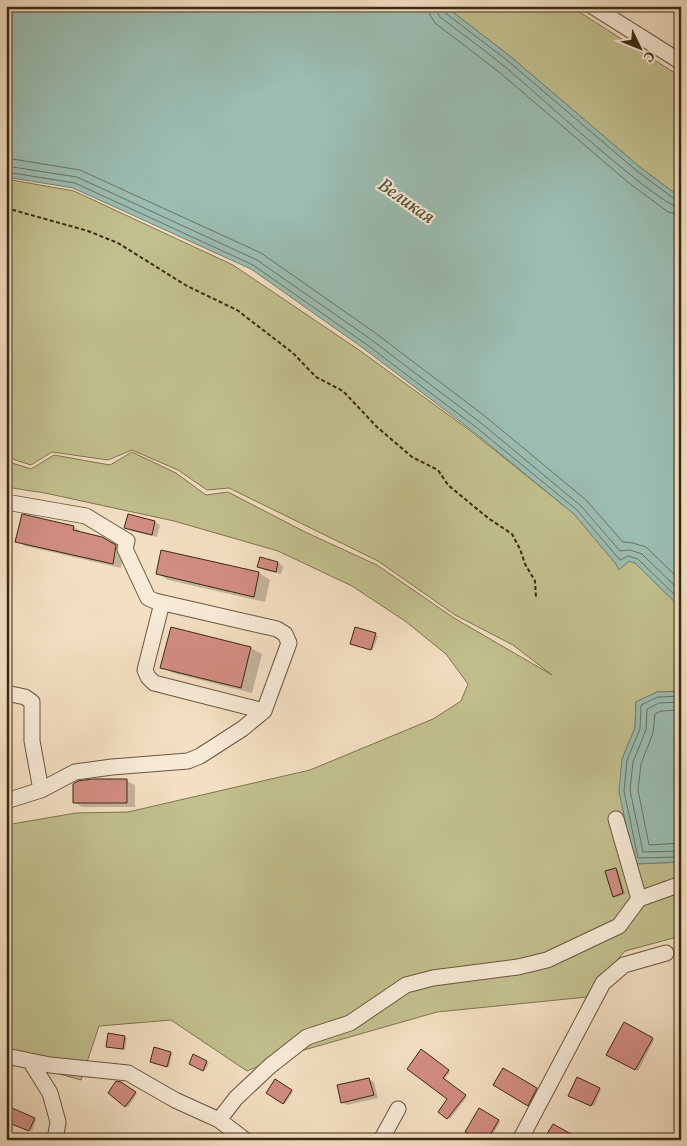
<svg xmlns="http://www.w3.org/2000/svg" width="687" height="1146" font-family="Vollkorn,serif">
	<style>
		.green { fill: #c2c08e; stroke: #7e7450 }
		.water { fill: #9bbdb2; stroke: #758272 }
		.shadow { fill: #0003 }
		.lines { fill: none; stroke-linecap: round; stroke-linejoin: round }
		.shore { stroke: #6b7362; stroke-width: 1 }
		.building { fill: #d28d82; stroke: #3b2913 }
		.minor-casing { stroke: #69563f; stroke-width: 17 }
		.path { stroke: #3b2913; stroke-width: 2; stroke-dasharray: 4 2.5; stroke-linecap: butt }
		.minor { stroke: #f7ead7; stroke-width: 15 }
		.labels { text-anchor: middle; stroke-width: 4.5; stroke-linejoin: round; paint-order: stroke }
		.water-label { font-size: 19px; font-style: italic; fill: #534e3b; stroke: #f7ead7 }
	</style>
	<rect width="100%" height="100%" fill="#f3dfc2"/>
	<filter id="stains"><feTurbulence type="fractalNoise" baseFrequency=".004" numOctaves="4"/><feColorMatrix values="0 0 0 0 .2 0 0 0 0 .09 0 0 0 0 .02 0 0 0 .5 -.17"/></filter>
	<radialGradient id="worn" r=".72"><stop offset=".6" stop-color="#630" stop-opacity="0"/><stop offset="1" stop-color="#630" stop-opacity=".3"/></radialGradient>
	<path class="green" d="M445 6H570L681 77V198L641 168 511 57Z
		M6 179 74 191 233 265 359 350 472 432 574 514 616 564 619 569 629 561 635 563 681 608V691L657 692 636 702 635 728 622 759 634 864 681 862V936L625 951 587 997 437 1012 283 1056 247 1071 171 1020 99 1026 81 1080 6 1059V825L76 813 128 812 310 770 433 719 461 701 468 684 446 654 405 621 352 586 278 551 174 521 45 493 6 487V461L31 469 54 455 110 465 132 452 176 473 206 495 228 492 305 532 377 565 454 618 552 675 513 645 455 615 378 561 229 488 207 490 178 470 132 450 108 460 52 452 31 465 6 457Z"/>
	<path class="water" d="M6 6H445L511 57 641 168 681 198V608L635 563 629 561 619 570 616 564 574 514 474 432 363 348 251 269 73 188 6 177Z
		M681 691V862L634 864 619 791 622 759 635 728 636 702 657 692Z"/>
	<path class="shadow" d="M6 514 10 516 6 532Z
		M23 516 74 527 82 532 81 533 102 538 124 551 121 568 25 546 17 541Z
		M155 522 160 525 157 537 131 531 126 528Z
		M162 551 259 573 270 580 265 602 168 580 157 573Z
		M278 563 283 566 281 574 264 570 259 567Z
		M172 628 251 648 262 654 252 693 173 673 162 667Z
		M356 629 378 636 373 650 354 645Z
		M127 781 135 785V807H82L74 802Z
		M616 869 618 870 625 894 616 897 614 896Z
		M681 952V966L678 953Z
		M624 1024 654 1040 638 1071 608 1055Z
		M124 1037 127 1038 125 1050 110 1047Z
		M424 1052 450 1072 444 1080 467 1097 450 1119 439 1111 449 1099Z
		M170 1053 172 1054 169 1067 153 1063Z
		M194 1056 209 1063 205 1071 190 1064Z
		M504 1069 538 1090 530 1106 495 1084Z
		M369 1079 374 1082 378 1098 347 1105 342 1102Z
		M577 1079 601 1090 594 1106 570 1095Z
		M276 1081 293 1092 285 1104 268 1093Z
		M124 1085 137 1094 128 1107 109 1093Z
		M480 1110 500 1122 490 1140H482Z
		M34 1119 36 1120 32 1131 10 1122Z"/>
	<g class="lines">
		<path class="shore" d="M429 6 430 15 435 23 499 72 629 183 668 212 681 215
			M436 6 437 12 440 17C461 33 483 49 504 66 530 87 659 207 681 208
			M442 6 444 12 508 61 638 172 676 200 681 201
			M6 158 80 170 261 253 374 332 486 417 586 500 623 542 633 543 646 547 681 581
			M6 166 77 177 257 260 369 338 481 423 581 506 620 551 630 550 642 554 681 592
			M6 172 75 183 253 265 366 344 477 428 577 510 620 560 628 556 638 559 681 601
			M681 696 658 697 641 705 640 729 627 760 624 791 638 858 681 857
			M681 702 659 703 647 709 646 730 633 762 630 790 643 852 681 851
			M681 710 661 711 655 714 653 733 641 764 638 790 649 845 681 843"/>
	</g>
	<path class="building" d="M22 514 74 526 73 530 102 537 116 545 113 564 15 542Z
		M128 514 155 521 152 535 124 528Z
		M161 550 259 572 254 597 156 574Z
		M260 557 278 562 276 572 257 567Z
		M171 627 251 647 241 688 160 668Z
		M355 627 376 633 371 650 350 644Z
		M92 779H127V803H73V784L78 781Z
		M616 868 623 893 613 897 605 871Z
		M624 1022 653 1038 635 1070 606 1055Z
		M108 1033 125 1036 123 1049 106 1047Z
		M154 1047 171 1052 167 1067 150 1062Z
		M421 1049 449 1070 443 1078 466 1095 447 1119 438 1112 447 1099 407 1069Z
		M193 1054 207 1061 203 1071 189 1064Z
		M503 1068 537 1088 528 1106 493 1085Z
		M577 1077 600 1088 591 1106 568 1096Z
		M369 1078 374 1095 341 1103 337 1085Z
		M275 1079 292 1090 283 1104 266 1093Z
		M116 1081 121 1082 136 1092 125 1107 108 1093Z
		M12 1108 35 1118 29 1131 6 1122Z
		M479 1108 499 1120 487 1140H479L465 1132Z
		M553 1124 582 1140H551L545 1137Z"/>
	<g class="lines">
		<g class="minor-casing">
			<path id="minor" d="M592 6 681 62
				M6 502 86 516 127 541 125 549 148 598 155 601 277 629 285 634 289 643 264 711 242 729 200 756 188 761 112 767 75 772 41 790 6 801
				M162 603 145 670 148 677 154 683 264 711
				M6 693 25 697 32 702V741L41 790
				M639 899 681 884
				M6 1056 50 1065 128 1073 175 1100 219 1120 245 1140
				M30 1061 50 1093 58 1122 55 1140
				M219 1120 236 1098 270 1066 307 1037 350 1023 406 985 433 978 518 967 547 960 619 926 639 899 616 819
				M381 1140 398 1109
				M520 1140 603 983 624 965 666 953"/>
		</g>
		<path class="path" d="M6 208 88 231 118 243 187 286 237 310 293 353 316 377 343 391 377 427 412 457 438 470 448 485 488 518 512 534 520 549 525 564 535 581 536 598"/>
		<use href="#minor" class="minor"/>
	</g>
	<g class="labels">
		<g class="water-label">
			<text transform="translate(407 200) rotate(35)" y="7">Великая</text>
		</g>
	</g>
	<rect width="687" height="1146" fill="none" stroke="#f3dfc2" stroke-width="25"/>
	<rect x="8" y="8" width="672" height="1131" fill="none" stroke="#3b2913" stroke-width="2.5"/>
	<rect x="12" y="12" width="662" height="1121" fill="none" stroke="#3b2913"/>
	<g transform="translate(640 48) rotate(133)" stroke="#f7ead7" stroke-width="4" paint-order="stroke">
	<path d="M0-4L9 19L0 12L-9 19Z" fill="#3b2913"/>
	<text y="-8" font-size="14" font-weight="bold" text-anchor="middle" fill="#3b2913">С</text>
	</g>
	<rect width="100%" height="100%" filter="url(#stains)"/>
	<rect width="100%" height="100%" fill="url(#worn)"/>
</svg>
